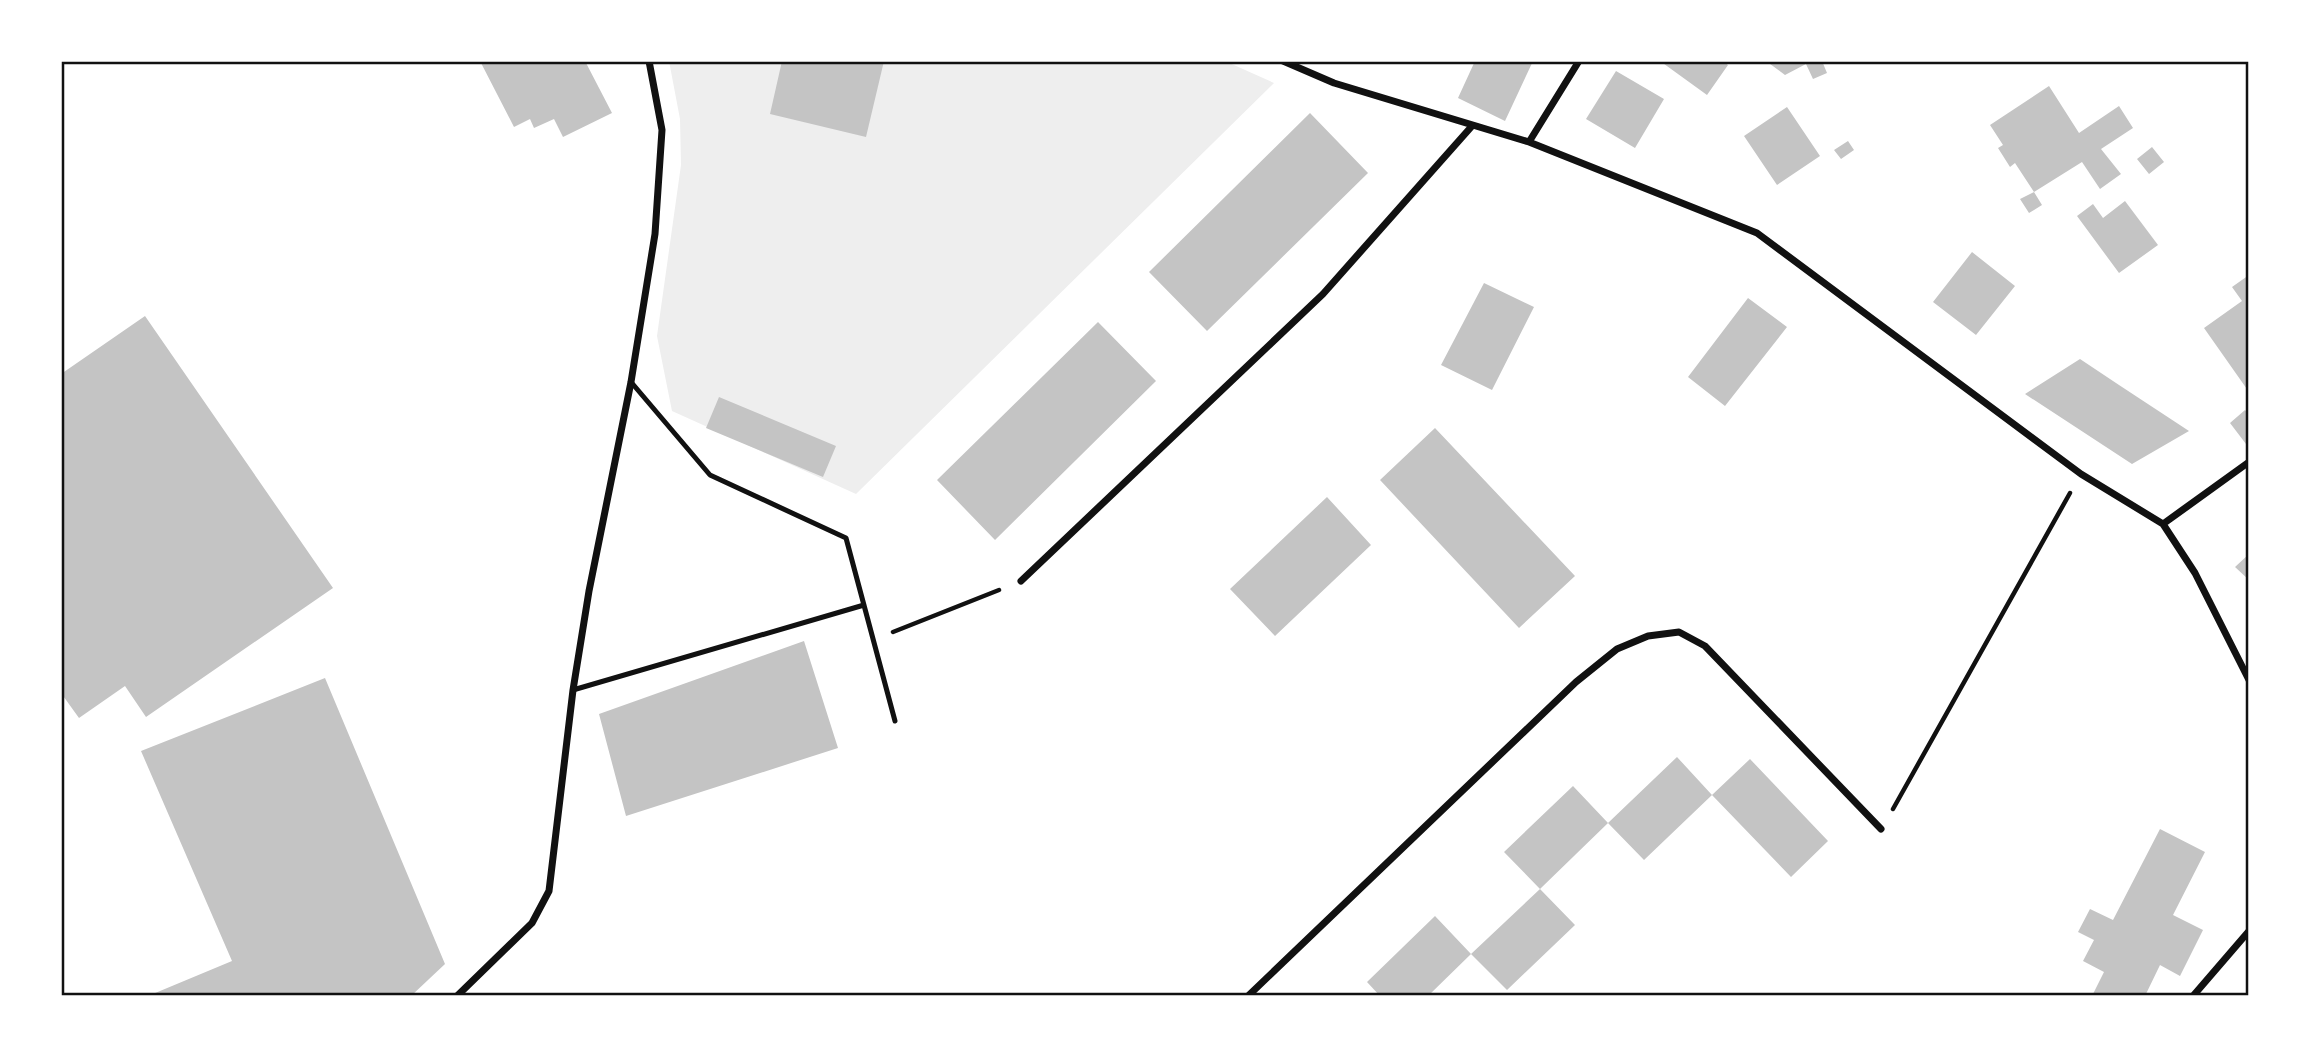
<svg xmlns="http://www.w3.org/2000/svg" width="2310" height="1057" font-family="'Zilla Slab',serif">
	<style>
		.green { fill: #eee }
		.building { fill: #c4c4c4 }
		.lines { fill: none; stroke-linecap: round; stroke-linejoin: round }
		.path { stroke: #111; stroke-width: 4.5 }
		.service { stroke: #111; stroke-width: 5 }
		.minor { stroke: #111; stroke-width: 7 }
		.neatline { fill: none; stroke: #111; stroke-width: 2.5 }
	</style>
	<rect width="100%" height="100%" fill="#fff"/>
	<path class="green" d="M669 61H1225L1274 83 856 494 672 411 657 336 681 165 680 119Z"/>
	<path class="building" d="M480 61H585L612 113 563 137 554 119 534 128 530 119 514 127Z
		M782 61H884L866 137 770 114Z
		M1475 61H1533L1505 121 1458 98Z
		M1660 61H1723L1728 65 1707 95Z
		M1766 61H1822L1827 73 1813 79 1806 64 1785 75Z
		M1616 71 1664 99 1635 148 1586 119Z
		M2049 86 2079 133 2119 106 2133 128 2101 149 2121 174 2100 189 2082 162 2034 192 2015 163 2010 167 1998 148 2003 145 1990 125Z
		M1787 107 1820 156 1777 185 1744 136Z
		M1310 113 1368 173 1207 331 1149 272Z
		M1848 141 1854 150 1841 159 1834 150Z
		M2152 147 2164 162 2149 174 2137 159Z
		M2034 192 2042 205 2029 213 2020 199Z
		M2125 201 2158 245 2119 273 2077 216 2093 204 2103 218Z
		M1972 252 2015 286 1976 335 1933 302Z
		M2249 275V392L2204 328 2242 301 2232 287Z
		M1484 283 1534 307 1492 390 1441 365Z
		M1748 298 1787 327 1725 406 1688 377Z
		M145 316 333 588 146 717 125 686 79 718 61 693V374Z
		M1098 322 1156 381 995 540 937 480Z
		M2080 359 2119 385 2189 431 2132 464 2025 394Z
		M719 397 836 446 823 477 706 428Z
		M2245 410 2249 415V442L2246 444 2230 423Z
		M1435 428 1575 576 1519 628 1380 480Z
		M1327 497 1371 545 1275 636 1230 589Z
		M2249 554V580L2235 567Z
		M804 641 838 748 626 816 599 714Z
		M325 678 445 964 411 996H148L232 961 141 751Z
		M1677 757 1712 795 1644 860 1608 823 1540 889 1504 852 1573 786 1608 823Z
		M1750 759 1828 841 1791 877 1712 795Z
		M2160 829 2205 852 2173 915 2203 930 2180 976 2160 965 2145 996H2092L2104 972 2083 961 2094 940 2078 932 2090 909 2113 920Z
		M1540 889 1575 925 1507 990 1471 954 1428 996H1380L1367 982 1435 916 1471 954Z"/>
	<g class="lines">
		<path class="path" d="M893 632 999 590
			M1893 809 2070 493"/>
		<path class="service" d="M631 382 710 475 846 538 895 721
			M573 690 864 605"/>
		<path class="minor" d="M1283 61 1334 83 1529 142 1757 233 2081 474 2163 524 2249 462
			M1529 142 1579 61
			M2163 524 2195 573 2249 680
			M1021 581 1323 294 1472 126
			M457 996 532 923 549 891 573 690 589 591 631 382 655 234 662 130 649 61
			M1248 996 1576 682 1617 649 1648 636 1679 632 1705 646 1881 829
			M2193 996 2249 931"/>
	</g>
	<rect width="2310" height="1057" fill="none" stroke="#ffffff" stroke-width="126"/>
	<rect x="63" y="63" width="2184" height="931" class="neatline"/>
</svg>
